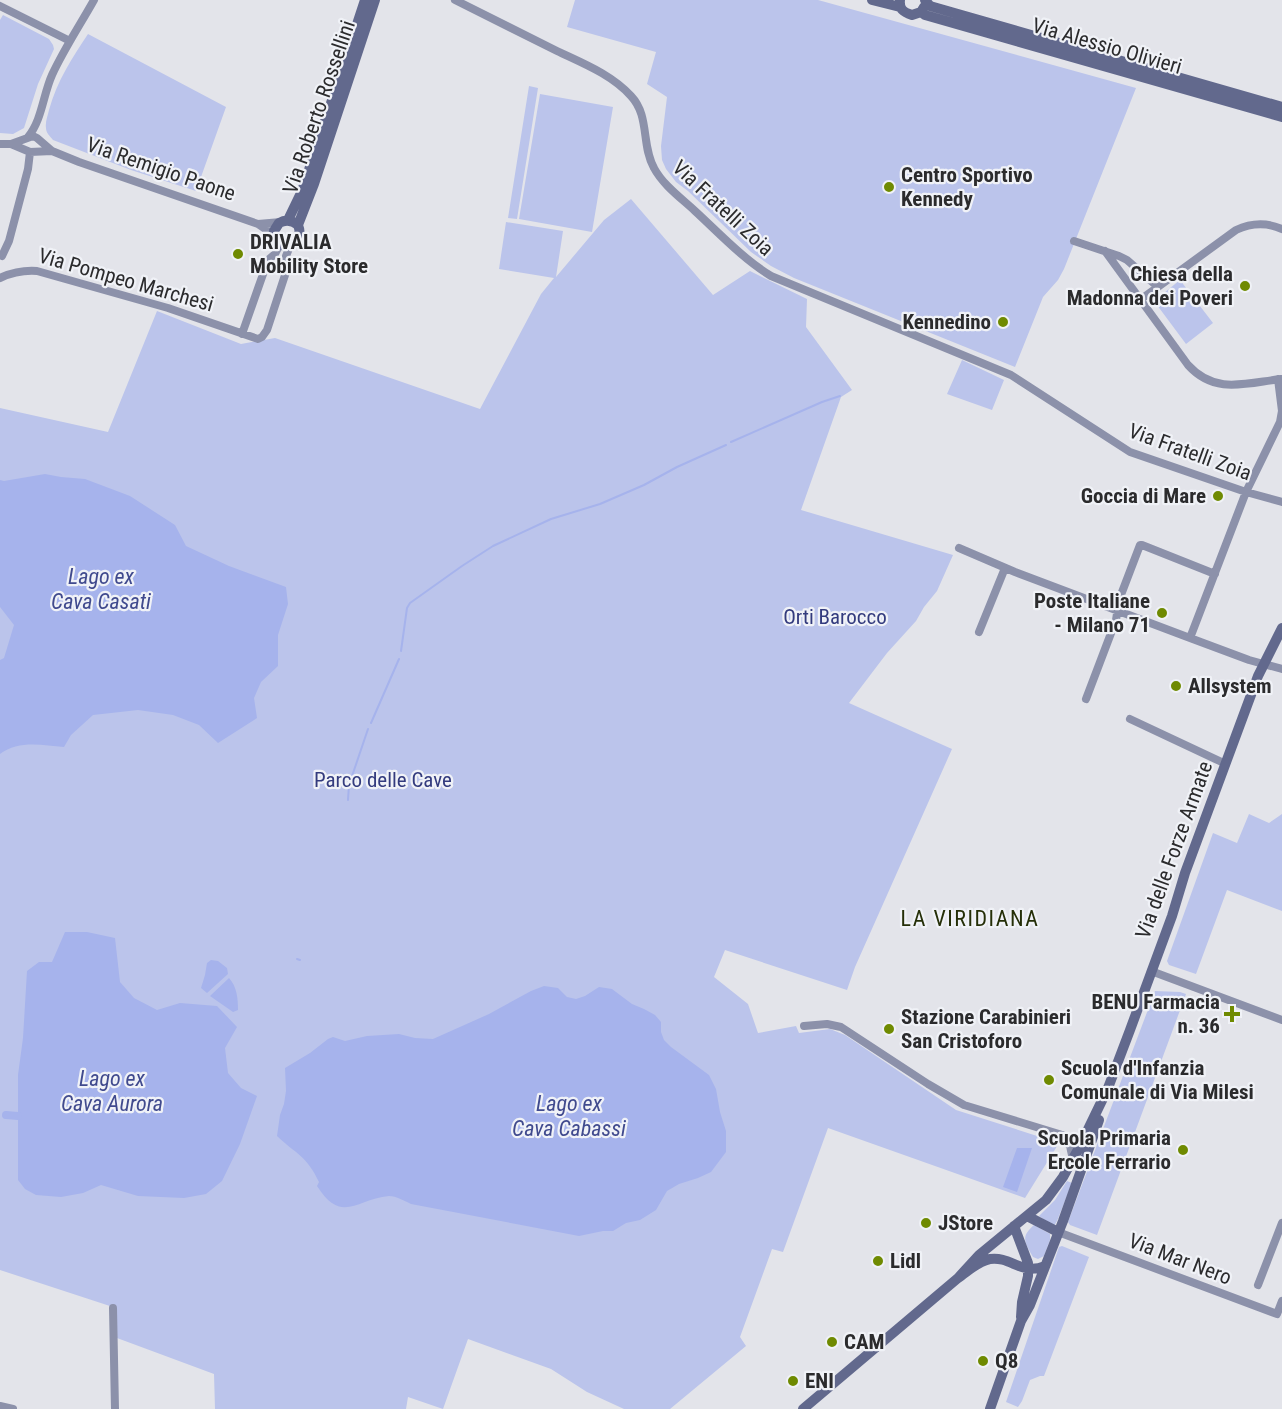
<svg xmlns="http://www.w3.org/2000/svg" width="1282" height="1409" font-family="'Roboto Condensed',sans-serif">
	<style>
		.green { fill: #bbc4eb }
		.water { fill: #a6b3ec }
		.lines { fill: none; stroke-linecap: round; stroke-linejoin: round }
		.stream { stroke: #a6b3ec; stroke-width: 2 }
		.canal { stroke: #a6b3ec; stroke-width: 8 }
		.street { stroke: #8c91aa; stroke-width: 8 }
		.secondary { stroke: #62698d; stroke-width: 10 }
		.poi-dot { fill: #6f8a01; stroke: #f0f2f7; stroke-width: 2 }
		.labels { text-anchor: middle; stroke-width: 4.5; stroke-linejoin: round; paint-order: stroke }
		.street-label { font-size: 21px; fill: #2b2b2d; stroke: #f0f2f7 }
		.poi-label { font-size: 21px; font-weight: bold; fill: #2b2b2d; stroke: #f0f2f7; text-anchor: start }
		.park-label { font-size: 21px; fill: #333b7e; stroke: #f0f2f7 }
		.water-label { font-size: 22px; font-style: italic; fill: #404a8e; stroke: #f0f2f7 }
		.neighbourhood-label { font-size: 22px; letter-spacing: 1.5px; fill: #252f08; stroke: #f0f2f7 }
	</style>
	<rect width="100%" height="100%" fill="#e3e4ea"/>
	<path class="green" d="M575 0H818L1136 88 1064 269 1058 280 1043 297 1015 367 794 278 771 266 751 252 688 191 676 182 666 169 662 160 661 146 667 97 647 84 656 52 567 27Z
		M3 15 49 39 53 45 54 49 38 84 24 128 13 134 0 133V20Z
		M88 34 226 107 196 191 131 170 53 140C50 136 46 133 46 128 45 122 48 115 49 110 57 81 72 58 88 34Z
		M529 86 538 88 517 219 508 218Z
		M540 94 613 107 592 232 519 219Z
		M631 199 713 295 750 271 807 299 806 327 852 390 841 397 801 510 953 555 937 591 924 607 916 621 887 653 849 703 952 749 855 967 847 990 725 950 714 977 748 1004 758 1033 796 1026 799 1033 830 1029 845 1035 956 1110 1059 1143 1025 1198 828 1128 783 1252 772 1249 740 1337 746 1346 670 1409H624L587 1392 551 1369 468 1339 443 1409 408 1397 406 1409H215L214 1374 117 1338 116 1308 0 1270V408L108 432 157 311 241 344 275 338 480 409 541 294 554 278 499 269 506 222 563 231 556 277 604 220Z
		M1180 280 1213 323 1186 344 1154 301Z
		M962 360 1004 380 992 410 947 394Z
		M1249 814 1269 823 1282 814V911L1227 890 1196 974 1169 965 1167 961 1213 833 1237 843Z
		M1155 991 1180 992 1186 994 1097 1235 1070 1225 1068 1222Z
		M1067 1181 1072 1183 1057 1221 1054 1226 1039 1216 1055 1200Z
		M1034 1225 1050 1234V1240L1044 1256 1038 1259 1033 1257C1025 1243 1020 1237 1034 1225Z
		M1062 1246 1089 1257 1044 1376H1040L1030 1380 1022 1401 1018 1407 1006 1402 1059 1247Z"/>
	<path class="water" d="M45 474 61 477 85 479 130 496 175 525 186 546 229 566 286 587 288 604 278 635V666L261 682 254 698 257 718 218 743 199 725 173 715 138 710 93 715 71 735 64 747C42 745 18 740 0 754V660L4 658 14 625 0 607V480L4 481Z
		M65 932H87L115 938 120 982 134 998 157 1010 180 1003 217 1006 237 1027 225 1048 228 1073 241 1088 257 1096 240 1144 222 1181 206 1194 184 1198 138 1196 101 1185 83 1193 61 1197 36 1195 25 1189 18 1180V1075L23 1038 27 971 39 962H52Z
		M211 960 218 961 227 968 228 974 207 993 201 988 205 975 207 963Z
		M229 978C237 987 238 998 238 1010L233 1012 210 996Z
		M544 986 558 988 567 997 576 999 585 996 599 987 612 989 632 1004 644 1009 655 1015 661 1022V1032L664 1040 671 1047 709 1075 716 1089 720 1112 726 1131V1152L711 1172 698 1178 679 1184 667 1191 656 1210 640 1220 626 1223 613 1231H603L579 1236 411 1204C405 1201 396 1196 389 1196 356 1199 342 1225 317 1186L319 1182C307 1156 296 1154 277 1136L280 1115 284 1104 286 1091 285 1068 310 1053 328 1039 333 1037 345 1041 367 1036 399 1034 415 1038 433 1039 489 1014 531 991Z
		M1017 1148H1032L1017 1192 1003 1187Z"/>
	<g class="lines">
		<path class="stream" d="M731 442 822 402 840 396
			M401 651 407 608 410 603 462 566 493 546 551 519 600 504 644 485 677 467 726 445
			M371 723 399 659
			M348 800 349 785 368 729
			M297 959 300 960"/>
		<path class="canal" d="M6 1115 18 1116"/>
		<path class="street" d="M455 0C489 17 523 34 557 51 582 63 611 74 631 96 650 116 641 145 654 168 663 185 681 198 695 211 719 233 742 258 771 276L1011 375 1130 452 1246 492 1282 502
			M0 6 70 41
			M28 137C42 120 43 95 52 75 64 49 80 25 94 0
			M0 144H11L30 152 52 151
			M11 144 33 136 37 138 52 151 79 162 258 224 274 235
			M258 224 281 222
			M1074 241 1119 256 1127 260 1158 287
			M1105 251 1188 365C1215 395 1246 383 1281 379
			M2 256 9 241 28 169 30 152
			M0 278C13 272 23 270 37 271L168 308 258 339 262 337 267 330 287 269 286 256 290 246
			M1140 300 1236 230C1251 223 1266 222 1282 229
			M242 334 268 260 275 254 280 244
			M959 548 1015 572 1190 638 1249 660 1282 669
			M979 632 1005 568
			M1190 638 1246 492 1280 422 1282 411 1278 379
			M1086 699 1116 620 1119 600 1140 545H1142L1215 574
			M1130 719 1226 764
			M1151 971 1282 1020
			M804 1026 827 1024 841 1027 928 1084 964 1105 1059 1134 1068 1137 1080 1146
			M1062 1137 1070 1146 1073 1160
			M1058 1232 1277 1314 1282 1301
			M1258 1285 1282 1223
			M113 1308 115 1409
			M0 1406 13 1409"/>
		<path class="secondary" d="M872 0 900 7
			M900 0C899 9 903 12 912 15L921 12 924 7
			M925 0 930 6 1282 107
			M921 12 925 15 1282 117
			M288 220 302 191 365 0
			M298 225C292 220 286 219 279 223L274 231C275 255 307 248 298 225L314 184 375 0
			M1027 1216 1058 1232
			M1014 1226 1028 1263V1276L1022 1302 1021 1317
			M958 1278 979 1255 1046 1200 1063 1177 1080 1146 1108 1088 1130 1030 1172 916 1185 873 1258 676 1282 628
			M803 1409 958 1278C967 1272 978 1261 990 1259 1011 1256 1022 1276 1045 1266
			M990 1409 1021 1321 1030 1305 1063 1221 1099 1120"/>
	</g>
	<g class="poi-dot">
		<circle cx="889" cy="187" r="6"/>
		<circle cx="238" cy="254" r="6"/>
		<circle cx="1245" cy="286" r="6"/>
		<circle cx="1003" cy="322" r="6"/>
		<circle cx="1218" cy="496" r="6"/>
		<circle cx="1162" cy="613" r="6"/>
		<circle cx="1176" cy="686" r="6"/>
		<path d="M1229 1005h6v6h6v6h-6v6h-6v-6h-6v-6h6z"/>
		<circle cx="889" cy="1029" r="6"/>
		<circle cx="1049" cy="1080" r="6"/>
		<circle cx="1183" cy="1150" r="6"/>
		<circle cx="926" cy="1223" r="6"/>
		<circle cx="878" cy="1261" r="6"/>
		<circle cx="832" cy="1342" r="6"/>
		<circle cx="983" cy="1361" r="6"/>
		<circle cx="793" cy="1381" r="6"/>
	</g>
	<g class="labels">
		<g class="street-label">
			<text transform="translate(1107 46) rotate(16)" y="7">Via Alessio Olivieri</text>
			<text transform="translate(319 107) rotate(-71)" y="7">Via Roberto Rossellini</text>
			<text transform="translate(161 169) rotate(19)" y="7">Via Remigio Paone</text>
			<text transform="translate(723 208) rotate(43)" y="7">Via Fratelli Zoia</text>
			<text transform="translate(126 280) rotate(16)" y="7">Via Pompeo Marchesi</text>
			<text transform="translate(1190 452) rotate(20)" y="7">Via Fratelli Zoia</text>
			<text transform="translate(1174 850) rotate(-70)" y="7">Via delle Forze Armate</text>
			<text transform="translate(1180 1259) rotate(21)" y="7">Via Mar Nero</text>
		</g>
		<g class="poi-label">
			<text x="901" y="182">Centro Sportivo<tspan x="901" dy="24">Kennedy</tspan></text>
			<text x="250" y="249">DRIVALIA<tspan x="250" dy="24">Mobility Store</tspan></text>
			<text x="1233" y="281" text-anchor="end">Chiesa della<tspan x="1233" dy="24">Madonna dei Poveri</tspan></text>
			<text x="991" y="329" text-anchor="end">Kennedino</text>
			<text x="1206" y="503" text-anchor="end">Goccia di Mare</text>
			<text x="1150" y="608" text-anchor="end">Poste Italiane<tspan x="1150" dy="24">- Milano 71</tspan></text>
			<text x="1188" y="693">Allsystem</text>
			<text x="1220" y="1009" text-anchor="end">BENU Farmacia<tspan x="1220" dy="24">n. 36</tspan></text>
			<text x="901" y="1024">Stazione Carabinieri<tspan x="901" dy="24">San Cristoforo</tspan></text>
			<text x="1061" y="1075">Scuola d'Infanzia<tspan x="1061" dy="24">Comunale di Via Milesi</tspan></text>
			<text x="1171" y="1145" text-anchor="end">Scuola Primaria<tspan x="1171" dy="24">Ercole Ferrario</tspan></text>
			<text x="938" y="1230">JStore</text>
			<text x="890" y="1268">Lidl</text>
			<text x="844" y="1349">CAM</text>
			<text x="995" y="1368">Q8</text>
			<text x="805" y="1388">ENI</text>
		</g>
		<g class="park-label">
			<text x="835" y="624">Orti Barocco</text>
			<text x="383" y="787">Parco delle Cave</text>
		</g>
		<g class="water-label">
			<text x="101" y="584">Lago ex<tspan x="101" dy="25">Cava Casati</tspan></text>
			<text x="112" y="1086">Lago ex<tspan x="112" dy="25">Cava Aurora</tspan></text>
			<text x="569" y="1111">Lago ex<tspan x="569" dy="25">Cava Cabassi</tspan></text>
		</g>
		<g class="neighbourhood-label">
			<text x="970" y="926">LA VIRIDIANA</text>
		</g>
	</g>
</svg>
